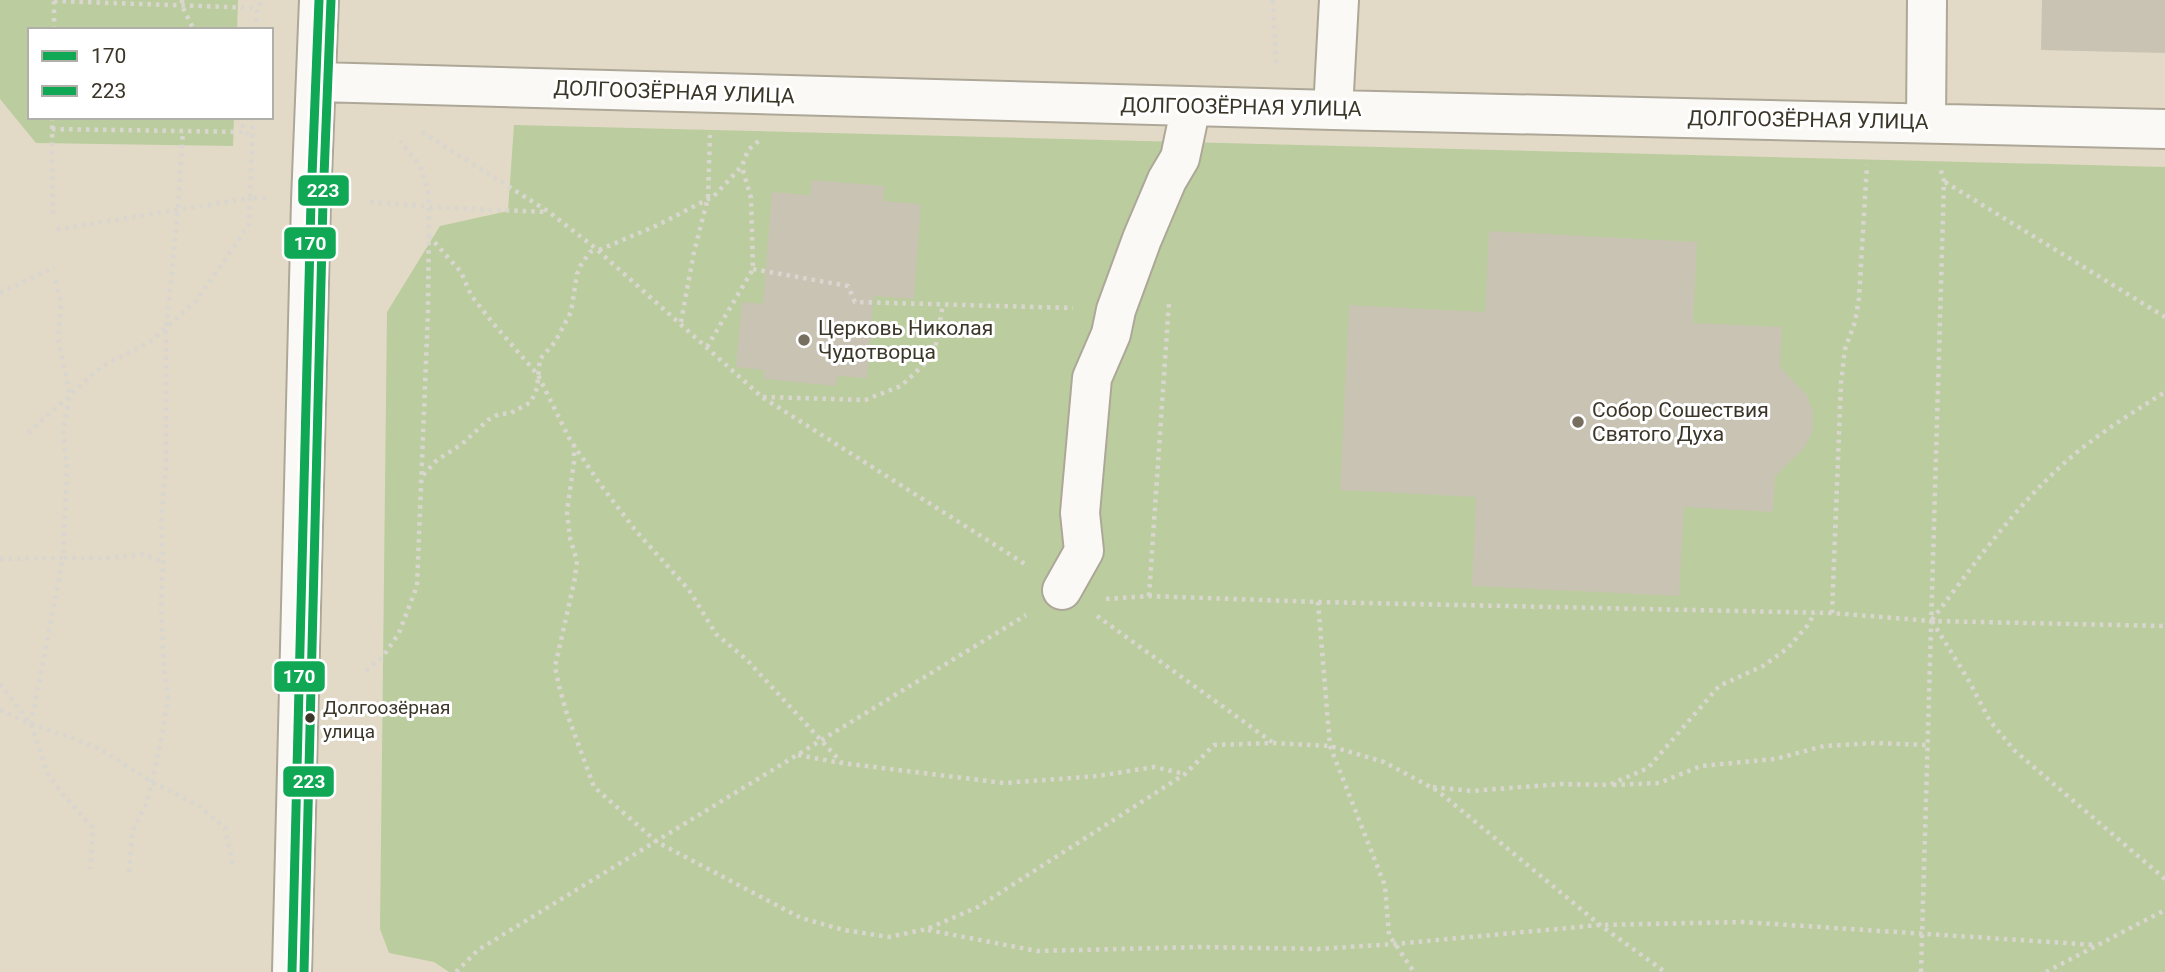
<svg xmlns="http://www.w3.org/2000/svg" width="2165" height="972" font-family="Roboto,sans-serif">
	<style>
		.green { fill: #bbcd9e }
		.building { fill: #c9c3b4 }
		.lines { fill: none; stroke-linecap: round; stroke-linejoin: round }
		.minor-casing { stroke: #ada798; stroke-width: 42 }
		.path { stroke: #d9d6d0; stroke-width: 4.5; stroke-dasharray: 3.5 5; stroke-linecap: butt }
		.minor { stroke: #fbf9f6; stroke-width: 38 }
		.bus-1-casing { stroke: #fff; stroke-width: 14 }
		.bus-2-casing { stroke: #fff; stroke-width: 14 }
		.bus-1 { stroke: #10a855; stroke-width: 9 }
		.bus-2 { stroke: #10a855; stroke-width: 9 }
		.poi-dot { fill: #766f60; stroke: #fff; stroke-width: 2.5 }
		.bus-dot { fill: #3c3629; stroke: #fff; stroke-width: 2.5 }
		.labels { text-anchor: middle; stroke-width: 6; stroke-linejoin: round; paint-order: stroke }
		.bus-label { font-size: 19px; fill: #3c3629; stroke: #fff; text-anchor: start }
		.street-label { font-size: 21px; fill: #3c3629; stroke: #fff }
		.poi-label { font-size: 21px; fill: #3c3629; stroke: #fff; text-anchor: start }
		.line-badge { stroke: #fff; stroke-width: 2.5 }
		.badge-label { font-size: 19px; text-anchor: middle; font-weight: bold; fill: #fff }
	</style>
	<rect width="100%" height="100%" fill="#e2dac6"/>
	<path class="green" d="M0 0H238L237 30H30V117H234L233 146 36 143 0 99Z
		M514 125 2165 167V972H449L434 962 389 953 380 929 387 312 440 226 508 211Z"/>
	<path class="building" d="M2042 0H2165V53L2041 50Z
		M812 180 885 186 883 201 921 204 914 299 874 296 867 378 837 376 836 386 764 379V370L736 367 742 302 763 304 772 192 810 195Z
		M1489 231 1697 242 1693 323 1782 327 1780 367 1807 395 1813 413V431L1804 448 1775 476 1773 512 1684 507 1679 596 1472 586 1476 497 1340 490 1349 305 1485 312Z"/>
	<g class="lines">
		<g class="minor-casing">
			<path id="minor" d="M317 82 1333 110 2165 129
				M1333 110 1339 0
				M1926 123 1927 0
				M1062 590 1084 551 1080 513 1092 378 1111 334 1116 310 1142 239 1167 180 1180 158 1191 106
				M292 972 311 201 319 0"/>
		</g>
		<path class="path" d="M182 0V6L194 30
			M1273 0 1276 65
			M54 1 257 8
			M54 30V0
			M256 30 257 8 264 0
			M52 117 53 216
			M238 117 246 132 252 138
			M253 117 250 198H266
			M52 129 246 132
			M422 132 549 212 594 247 762 397 1025 564
			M1945 182 2165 317
			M370 202 447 208 548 212
			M429 236 461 272 471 295 492 322 538 375 569 438 600 484 636 531 689 590 716 634 747 660 842 763 1004 783 1098 776 1154 767 1185 774
			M599 250 658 225 714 196 742 166 748 150 761 139
			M753 269 848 286 855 302 1073 308
			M0 293 55 267
			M681 322 694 252 708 198 710 135
			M707 347 753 269 751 198 742 167
			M763 397 865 400 901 386 934 355 943 304
			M28 433 101 367 151 341 196 301 249 225 250 198 54 230
			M574 444V462L567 512 570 538 577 561 575 578 555 667 559 686 566 711 594 787 657 842 801 918 844 930 889 937 927 929 978 907 1185 774 1214 745 1272 743 1330 746 1384 762 1438 791 1600 925 1665 972
			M423 475 437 460 462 444 488 420 499 414 511 413 531 402 537 388 540 359 555 342 571 312 577 274 581 265 590 252 597 249
			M0 559 63 558 67 469 63 431 70 395 58 338 61 305 55 278
			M1149 596 1169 302
			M1106 599 1149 596 1318 602 1832 613 1932 621 2165 626
			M1318 602 1330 746 1385 886 1389 935 1414 972
			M1832 613 1841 383 1845 349 1855 322 1859 298 1867 165
			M1097 616 1272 742
			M1932 620C1972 567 2011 512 2060 467 2091 438 2129 415 2165 392
			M1932 621 1969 681 1990 721 2015 751 2165 879
			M366 671 384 655 399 633 417 586 428 312 429 207 428 189 419 164 400 141
			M0 684 31 724 47 773 65 797 93 828 90 869
			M0 710 31 724 67 736 102 750 152 782 198 805 225 828 233 865
			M31 724 63 558H111L143 554 163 562
			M798 755 841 763
			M1613 785 1659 783 1701 766 1775 759 1824 746 1874 743 1928 745
			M1433 787 1471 791 1561 784 1609 785 1648 768 1719 686 1763 666 1788 648 1807 626 1815 613
			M129 872 132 833 148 800 164 726 168 696 164 670 161 609 163 562 161 522 166 466V328L178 210 183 131
			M928 930 1037 951 1201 947 1318 949 1394 944 1600 925 1743 922 2096 945
			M456 972 478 950 1026 615
			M1921 972 1944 181 1940 167
			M2046 972 2165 910"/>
		<use href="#minor" class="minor"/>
		<g class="bus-1-casing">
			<path id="bus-1" d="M292 972 311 201 319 0"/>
		</g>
		<g class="bus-2-casing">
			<path id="bus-2" d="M304 972 323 201 331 0"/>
		</g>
		<use href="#bus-1" class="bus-1"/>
		<use href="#bus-2" class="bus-2"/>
	</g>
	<g class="poi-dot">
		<circle cx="804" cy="340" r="7"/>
		<circle cx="1578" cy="422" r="7"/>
	</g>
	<circle class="bus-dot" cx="310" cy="718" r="6"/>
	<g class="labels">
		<g class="bus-label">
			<text x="323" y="714">Долгоозёрная<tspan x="323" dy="24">улица</tspan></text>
		</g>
		<g class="street-label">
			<text transform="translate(674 92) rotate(2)" y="7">ДОЛГООЗЁРНАЯ УЛИЦА</text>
			<text transform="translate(1241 107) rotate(1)" y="7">ДОЛГООЗЁРНАЯ УЛИЦА</text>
			<text transform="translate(1808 120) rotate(1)" y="7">ДОЛГООЗЁРНАЯ УЛИЦА</text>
		</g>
		<g class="poi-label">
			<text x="818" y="335">Церковь Николая<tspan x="818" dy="24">Чудотворца</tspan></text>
			<text x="1592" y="417">Собор Сошествия<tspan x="1592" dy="24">Святого Духа</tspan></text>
		</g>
	</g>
	<g class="line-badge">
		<rect x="297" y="174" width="53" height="33" rx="7" fill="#10a855"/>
		<rect x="283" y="226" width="54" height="34" rx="7" fill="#10a855"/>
		<rect x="273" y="660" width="53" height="33" rx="7" fill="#10a855"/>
		<rect x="282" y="765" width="53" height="33" rx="7" fill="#10a855"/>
	</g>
	<g class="badge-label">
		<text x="323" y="197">223</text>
		<text x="310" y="250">170</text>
		<text x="299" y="683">170</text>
		<text x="309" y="788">223</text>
	</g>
	<rect x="28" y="28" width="245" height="91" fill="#ffffff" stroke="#b1afa9" stroke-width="2"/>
	<rect x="42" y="51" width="35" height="10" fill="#10a855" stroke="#b1afa9" stroke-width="2"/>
	<text x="91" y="63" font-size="21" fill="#3c3629">170</text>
	<rect x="42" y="86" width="35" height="10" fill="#10a855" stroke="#b1afa9" stroke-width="2"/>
	<text x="91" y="98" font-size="21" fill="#3c3629">223</text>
</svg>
